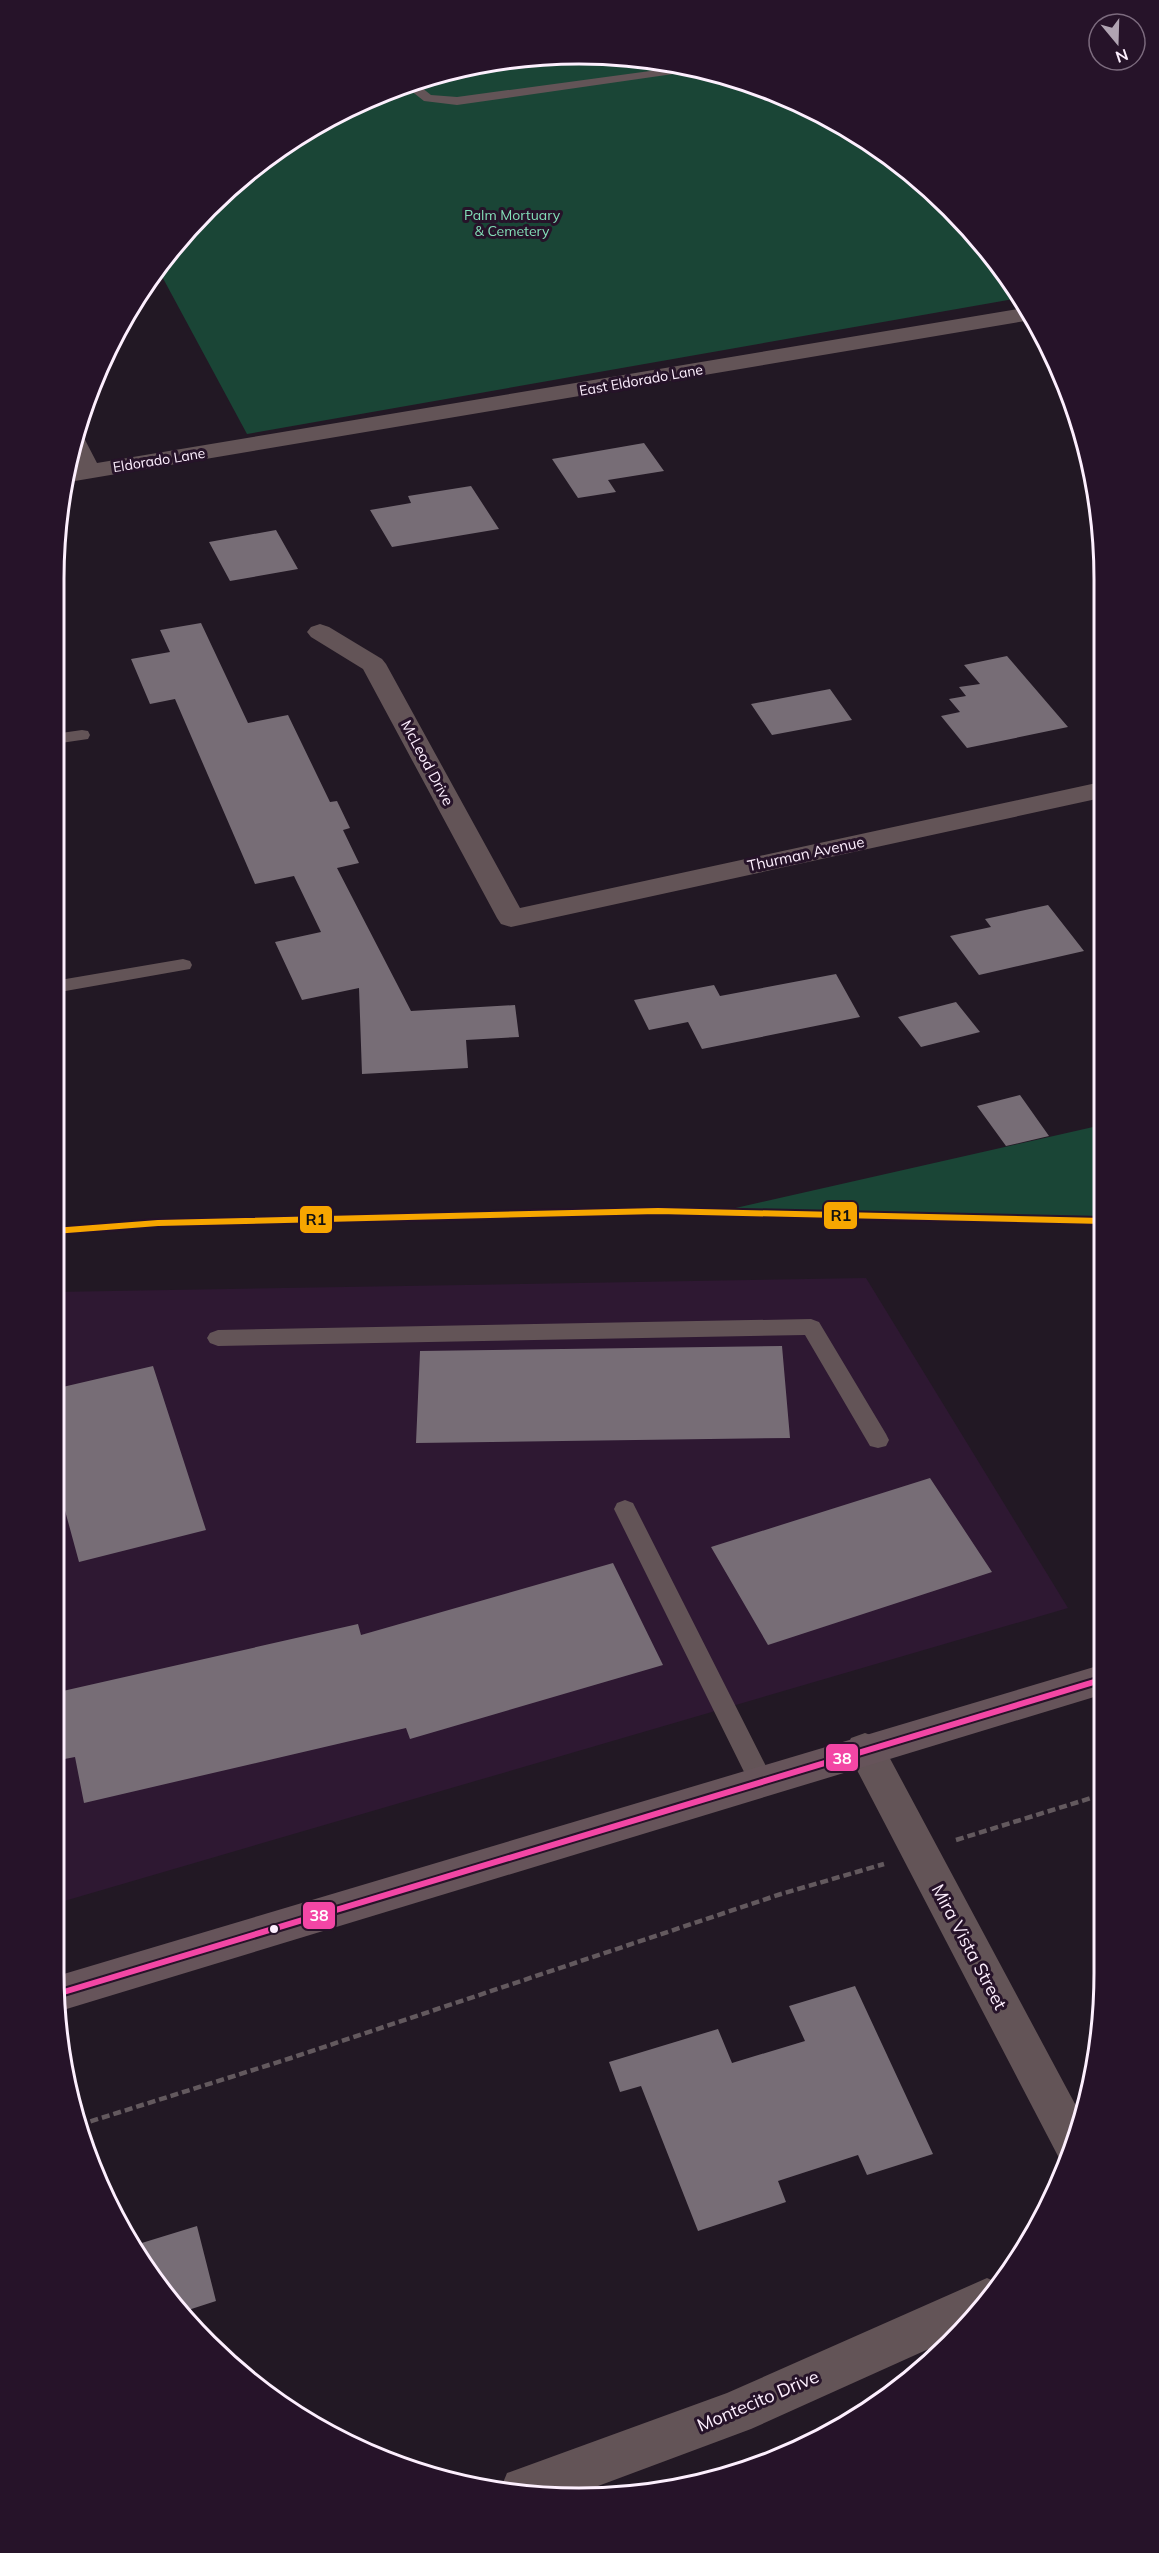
<svg xmlns="http://www.w3.org/2000/svg" width="1159" height="2553" font-family="Mulish,sans-serif">
	<style>
		.built { fill: #2e1832 }
		.green { fill: #1a4536 }
		.building { fill: #776d76 }
		.lines { fill: none; stroke-linecap: round; stroke-linejoin: round }
		.path { stroke: #63595e; stroke-width: 4.5; stroke-dasharray: 8 4; stroke-linecap: butt }
		.service { fill: #635457; fill-rule: evenodd }
		.minor { fill: #635457; fill-rule: evenodd }
		.primary { fill: #66545a; fill-rule: evenodd }
		.bus-1-casing { stroke: #261329; stroke-width: 10 }
		.bus-1 { stroke: #f346a5; stroke-width: 6 }
		.rail-1-casing { stroke: #261329; stroke-width: 10 }
		.rail-1 { stroke: #f7a600; stroke-width: 6 }
		.bus-dot { fill: #fdeffe; stroke: #261329; stroke-width: 2 }
		.labels { text-anchor: middle; stroke-width: 6; stroke-linejoin: round; paint-order: stroke }
		.far-park-label { font-size: 14px; fill: #83dfb8; stroke: #261329 }
		.far-street-label { font-size: 14px; fill: #fdeffe; stroke: #261329 }
		.street-label { font-size: 15px; fill: #fdeffe; stroke: #261329 }
		.near-street-label { font-size: 18px; fill: #fdeffe; stroke: #261329 }
		.rim { fill: none; stroke: #fdeffe; stroke-width: 3 }
		.line-badge { stroke: #261329; stroke-width: 2 }
		.badge-label { font-size: 16px; text-anchor: middle; font-weight: bold; fill: #fff }
		.pale-badge-label { font-size: 16px; text-anchor: middle; font-weight: bold; fill: #111 }
	</style>
	<rect width="100%" height="100%" fill="#221824"/>
	<path class="built" d="M866 1278 1068 1608 54 1904V1292Z"/>
	<path class="green" d="M579 54 682 64 780 94 899 162 996 259 1019 298 247 434 158 269 208 208 287 143 378 94 477 64Z
		M1102 1125 1103 1221 718 1212Z"/>
	<path class="building" d="M644 443 664 471 608 480 616 492 578 498 552 459Z
		M471 486 499 529 392 547 370 510 411 503 408 496Z
		M276 530 298 569 230 581 209 542Z
		M201 623 248 723 288 715 330 802 337 801 350 828 343 830 359 863 337 868 411 1011 515 1005 519 1037 466 1040 468 1068 362 1074 359 988 302 1000 275 942 321 932 294 876 255 884 175 699 150 704 131 659 170 652 160 630Z
		M1007 656 1068 727 967 748 941 716 960 712 949 699 966 696 959 687 980 684 964 665Z
		M830 689 852 720 772 735 751 704Z
		M1048 905 1084 951 979 975 950 936 991 927 985 919Z
		M836 974 860 1017 702 1049 688 1022 649 1030 634 1000 714 985 720 996Z
		M956 1002 980 1032 921 1047 898 1017Z
		M1020 1095 1049 1136 1006 1146 977 1106Z
		M782 1346 790 1438 416 1443 420 1351Z
		M153 1366 206 1530 79 1562 54 1470V1389Z
		M930 1478 992 1572 768 1645 711 1547Z
		M613 1563 663 1665 410 1739 406 1728 84 1803 75 1757 54 1761V1693L358 1624 361 1635Z
		M855 1986 933 2154 867 2175 858 2155 778 2181 786 2202 698 2231 641 2086 620 2092 609 2062 718 2029 732 2063 805 2041 789 2006Z
		M197 2226 216 2301 179 2313 132 2246Z"/>
	<g class="lines">
		<path class="path" d="M956 1840 1104 1794
			M79 2125 291 2058 781 1894 884 1864"/>
		<path class="service" d="M687 66 701 70 457 105 424 101 405 86 416 83 431 95 457 97Z
			M82 730 88 731 90 735 88 739 54 744V734Z
			M183 959 190 961 192 965 190 969 54 993V981Z
			M811 1319 819 1322 886 1434 889 1440 886 1446 878 1448 870 1446 805 1335 218 1346 210 1343 207 1338 210 1333 218 1330Z
			M625 1500 633 1503 636 1509 771 1776 774 1783 771 1790 762 1793 753 1790 614 1509 617 1503Z"/>
		<path class="minor" d="M1024 308 1031 320 63 483 67 469 76 467 71 456 77 435 83 436 97 463Z
			M320 624 329 627 382 659 386 664 520 908 1101 782V798L511 927 501 924 497 918 363 669 311 637 307 632 311 627Z
			M865 1733 879 1738 1082 2117 1069 2162 1059 2158 846 1749 851 1738Z
			M987 2278 998 2283 974 2320 953 2338 751 2429 582 2492 500 2490 507 2473 727 2393Z"/>
		<path class="primary" d="M1104 1664V1694L60 2011 55 1977 57 1976Z"/>
		<g class="bus-1-casing">
			<path id="bus-1" d="M57 1994 1104 1679"/>
		</g>
		<use href="#bus-1" class="bus-1"/>
		<g class="rail-1-casing">
			<path id="rail-1" d="M54 1231 158 1223 658 1211 1103 1221"/>
		</g>
		<use href="#rail-1" class="rail-1"/>
	</g>
	<circle class="bus-dot" cx="274" cy="1929" r="5"/>
	<g class="labels">
		<g class="far-park-label">
			<text x="512" y="220">Palm Mortuary<tspan x="512" dy="16">&amp; Cemetery</tspan></text>
		</g>
		<g class="far-street-label">
			<text transform="translate(641 380) rotate(-10)" y="5">East Eldorado Lane</text>
			<text transform="translate(159 460) rotate(-9)" y="5">Eldorado Lane</text>
		</g>
		<g class="street-label">
			<text transform="translate(427 763) rotate(62)" y="5">McLeod Drive</text>
			<text transform="translate(806 854) rotate(-12)" y="5">Thurman Avenue</text>
		</g>
		<g class="near-street-label">
			<text transform="translate(969 1947) rotate(62)" y="6">Mira Vista Street</text>
			<text transform="translate(758 2401) rotate(-23)" y="6">Montecito Drive</text>
		</g>
	</g>
	<path d="M0 0H1159V2553H0ZM579 64H579A515 515 0 0 1 1094 579V1973A515 515 0 0 1 579 2488H579A515 515 0 0 1 64 1973V579A515 515 0 0 1 579 64Z" fill="#261329" fill-rule="evenodd"/>
	<path class="rim" d="M579 64H579A515 515 0 0 1 1094 579V1973A515 515 0 0 1 579 2488H579A515 515 0 0 1 64 1973V579A515 515 0 0 1 579 64Z"/>
	<g class="line-badge">
		<rect x="823" y="1201" width="35" height="29" rx="6" fill="#f7a600"/>
		<rect x="299" y="1205" width="34" height="29" rx="6" fill="#f7a600"/>
		<rect x="825" y="1743" width="34" height="29" rx="6" fill="#f346a5"/>
		<rect x="302" y="1901" width="34" height="29" rx="6" fill="#f346a5"/>
	</g>
	<g class="badge-label">
		<text x="842" y="1764">38</text>
		<text x="319" y="1921">38</text>
	</g>
	<g class="pale-badge-label">
		<text x="841" y="1221">R1</text>
		<text x="316" y="1225">R1</text>
	</g>
	<g transform="translate(1117 42) rotate(161)"><circle r="28" fill="#261329" stroke="#7c6b7e" stroke-width="1.5"/>
	<path d="M0-4.5L10 22L0 15L-10 22Z" fill="#b0a4b2"/>
	<text y="-9" font-size="16" font-weight="bold" text-anchor="middle" fill="#fdeffe">N</text>
	</g>
</svg>
